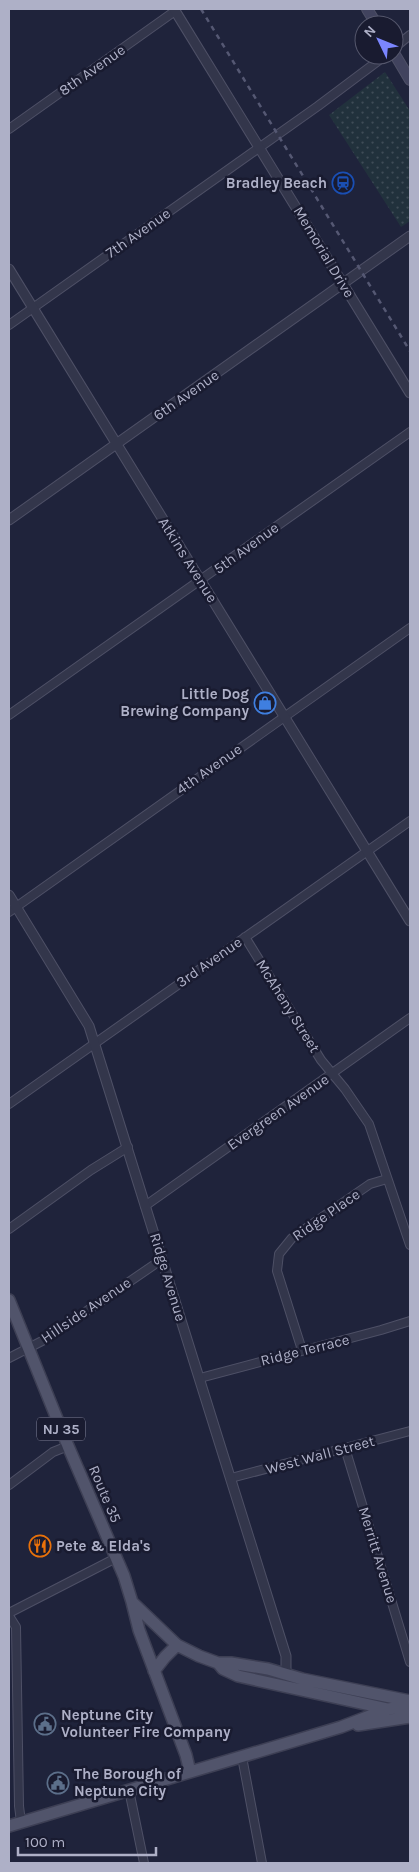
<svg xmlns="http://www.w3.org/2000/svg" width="419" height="1872" font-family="Karla,sans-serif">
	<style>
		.park { fill: url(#park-dots) }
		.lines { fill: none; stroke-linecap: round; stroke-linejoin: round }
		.minor-casing { stroke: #4e5066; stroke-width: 10 }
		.tertiary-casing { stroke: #4e5066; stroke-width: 11 }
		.secondary-casing { stroke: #4e5066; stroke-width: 12 }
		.primary-casing { stroke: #3d3f54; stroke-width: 14 }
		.minor { stroke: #33364b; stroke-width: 8 }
		.tertiary { stroke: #33364b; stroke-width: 9 }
		.secondary { stroke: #41435e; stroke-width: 10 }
		.primary { stroke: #51546b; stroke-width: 11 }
		.rail { stroke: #555873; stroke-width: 2.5; stroke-dasharray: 5 5; stroke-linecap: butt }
		.labels { text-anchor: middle; stroke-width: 5; stroke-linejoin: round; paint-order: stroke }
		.shield { fill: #191b30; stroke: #81839a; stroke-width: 1 }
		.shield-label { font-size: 14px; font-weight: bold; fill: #aeb0c7 }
		.street-label { font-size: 15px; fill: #aeb0c7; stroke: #191b30 }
		.poi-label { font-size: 15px; font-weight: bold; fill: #aeb0c7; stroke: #191b30; text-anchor: start }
	</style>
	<defs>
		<pattern id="park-dots" width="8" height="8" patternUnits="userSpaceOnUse" patternTransform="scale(1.25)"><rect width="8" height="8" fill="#21313c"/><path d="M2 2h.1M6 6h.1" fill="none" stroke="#3f4c57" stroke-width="1.8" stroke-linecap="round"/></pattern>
	</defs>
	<rect width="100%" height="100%" fill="#1f233b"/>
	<path class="park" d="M385 72 410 111V221L401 227 329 115Z"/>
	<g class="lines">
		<g class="minor-casing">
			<path id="minor" d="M394 48 410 35
				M9 129 175 11
				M9 325 318 106 386 55
				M9 715 410 432
				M9 912 410 628
				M245 937 321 1060 345 1089 369 1124 410 1245
				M9 1104 410 821
				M145 1206 410 1018
				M9 1229 91 1170 128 1147
				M302 1350 277 1271 279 1254 292 1238 370 1184 387 1179
				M9 1358 46 1339 161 1260
				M200 1378 381 1330 410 1321
				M345 1448 410 1662
				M231 1478 410 1431
				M9 1485 53 1452 68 1446
				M9 1613 116 1558
				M9 1616 16 1627 19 1806 21 1822
				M242 1757 262 1863
				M129 1790 144 1863"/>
		</g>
		<g class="tertiary-casing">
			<path id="tertiary" d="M174 9 410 393
				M9 269 410 921
				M9 520 410 236
				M9 895 89 1026 286 1656V1675"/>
		</g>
		<g class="secondary-casing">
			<path id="secondary" d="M367 9 377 25
				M394 53 410 80"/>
		</g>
		<g class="primary-casing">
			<path id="primary" d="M9 1300 68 1446 124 1576 132 1602 139 1630 186 1755 190 1772
				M132 1602 177 1645 199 1656 218 1663H231L268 1669 302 1679 410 1701
				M218 1663 223 1669 238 1676 388 1709
				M154 1671 165 1657 177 1645
				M358 1725 410 1717
				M9 1826 341 1727 388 1709 410 1706"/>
		</g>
		<use href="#minor" class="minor"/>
		<use href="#tertiary" class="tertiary"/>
		<use href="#secondary" class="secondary"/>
		<use href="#primary" class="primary"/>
		<path class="rail" d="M201 9 410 351"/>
	</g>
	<defs>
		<g id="station-ring" transform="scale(1.125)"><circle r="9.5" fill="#191b30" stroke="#1a4fb4" stroke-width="1.5"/><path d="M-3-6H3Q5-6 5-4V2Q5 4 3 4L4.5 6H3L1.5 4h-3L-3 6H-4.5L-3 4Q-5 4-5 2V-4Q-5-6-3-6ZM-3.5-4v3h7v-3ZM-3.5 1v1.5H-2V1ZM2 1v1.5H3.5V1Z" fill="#1a4fb4"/></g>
		<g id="shop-ring" transform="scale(1.125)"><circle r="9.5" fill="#191b30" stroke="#3f7fe0" stroke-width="1.5"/><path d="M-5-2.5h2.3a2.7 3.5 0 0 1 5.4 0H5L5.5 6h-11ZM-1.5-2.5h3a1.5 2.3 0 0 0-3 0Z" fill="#3f7fe0"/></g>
		<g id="restaurant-ring" transform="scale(1.125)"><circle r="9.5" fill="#191b30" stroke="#e8710a" stroke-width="1.5"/><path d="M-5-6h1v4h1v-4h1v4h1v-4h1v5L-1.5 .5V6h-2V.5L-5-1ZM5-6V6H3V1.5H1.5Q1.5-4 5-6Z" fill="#e8710a"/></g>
		<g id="civic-ring" transform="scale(1.125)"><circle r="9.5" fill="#191b30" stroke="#5c6f8a" stroke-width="1.5"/><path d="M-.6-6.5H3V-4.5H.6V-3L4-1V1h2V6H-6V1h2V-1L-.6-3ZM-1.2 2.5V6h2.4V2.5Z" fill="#5c6f8a"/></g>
	</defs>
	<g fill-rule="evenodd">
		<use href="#station-ring" x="343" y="183"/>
		<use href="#shop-ring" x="265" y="703"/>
		<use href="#restaurant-ring" x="40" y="1546"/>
		<use href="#civic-ring" x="45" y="1724"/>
		<use href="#civic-ring" x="58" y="1783"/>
	</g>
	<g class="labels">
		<rect class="shield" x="37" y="1417.5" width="48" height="23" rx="4"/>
		<g class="shield-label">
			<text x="61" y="1434">NJ 35</text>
		</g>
		<g class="street-label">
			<text transform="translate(92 70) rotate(-35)" y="5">8th Avenue</text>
			<text transform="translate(138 233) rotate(-35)" y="5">7th Avenue</text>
			<text transform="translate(324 252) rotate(59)" y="5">Memorial Drive</text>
			<text transform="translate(186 395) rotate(-35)" y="5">6th Avenue</text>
			<text transform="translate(246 548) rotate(-36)" y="5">5th Avenue</text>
			<text transform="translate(188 560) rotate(58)" y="5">Atkins Avenue</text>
			<text transform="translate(209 769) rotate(-35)" y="5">4th Avenue</text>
			<text transform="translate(209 962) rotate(-35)" y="5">3rd Avenue</text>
			<text transform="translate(288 1006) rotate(58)" y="5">McAheny Street</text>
			<text transform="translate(278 1112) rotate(-35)" y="5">Evergreen Avenue</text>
			<text transform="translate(326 1215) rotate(-35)" y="5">Ridge Place</text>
			<text transform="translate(168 1277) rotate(73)" y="5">Ridge Avenue</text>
			<text transform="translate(86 1310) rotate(-34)" y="5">Hillside Avenue</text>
			<text transform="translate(305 1350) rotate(-14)" y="5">Ridge Terrace</text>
			<text transform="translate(320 1455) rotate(-15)" y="5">West Wall Street</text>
			<text transform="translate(105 1494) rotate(67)" y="5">Route 35</text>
			<text transform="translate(378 1555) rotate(73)" y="5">Merritt Avenue</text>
		</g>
		<g class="poi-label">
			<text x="327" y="188" text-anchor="end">Bradley Beach</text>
			<text x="249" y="699" text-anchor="end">Little Dog<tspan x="249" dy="17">Brewing Company</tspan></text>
			<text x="56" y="1551">Pete &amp; Elda's</text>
			<text x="61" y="1720">Neptune City<tspan x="61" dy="17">Volunteer Fire Company</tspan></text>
			<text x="74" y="1779">The Borough of<tspan x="74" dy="17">Neptune City</tspan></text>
		</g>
	</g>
	<rect width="419" height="1872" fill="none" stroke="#aeb0c7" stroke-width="20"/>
	<g transform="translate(379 40) rotate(313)"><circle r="24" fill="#191b30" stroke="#55576c"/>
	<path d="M0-4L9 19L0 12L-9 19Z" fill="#7b86ff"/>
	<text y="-8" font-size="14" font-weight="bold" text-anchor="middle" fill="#aeb0c7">N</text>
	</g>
	<path d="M18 1847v8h138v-8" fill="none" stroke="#aeb0c7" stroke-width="2.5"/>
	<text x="25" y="1847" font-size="15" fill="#aeb0c7" stroke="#191b30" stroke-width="4" paint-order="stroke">100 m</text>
</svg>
